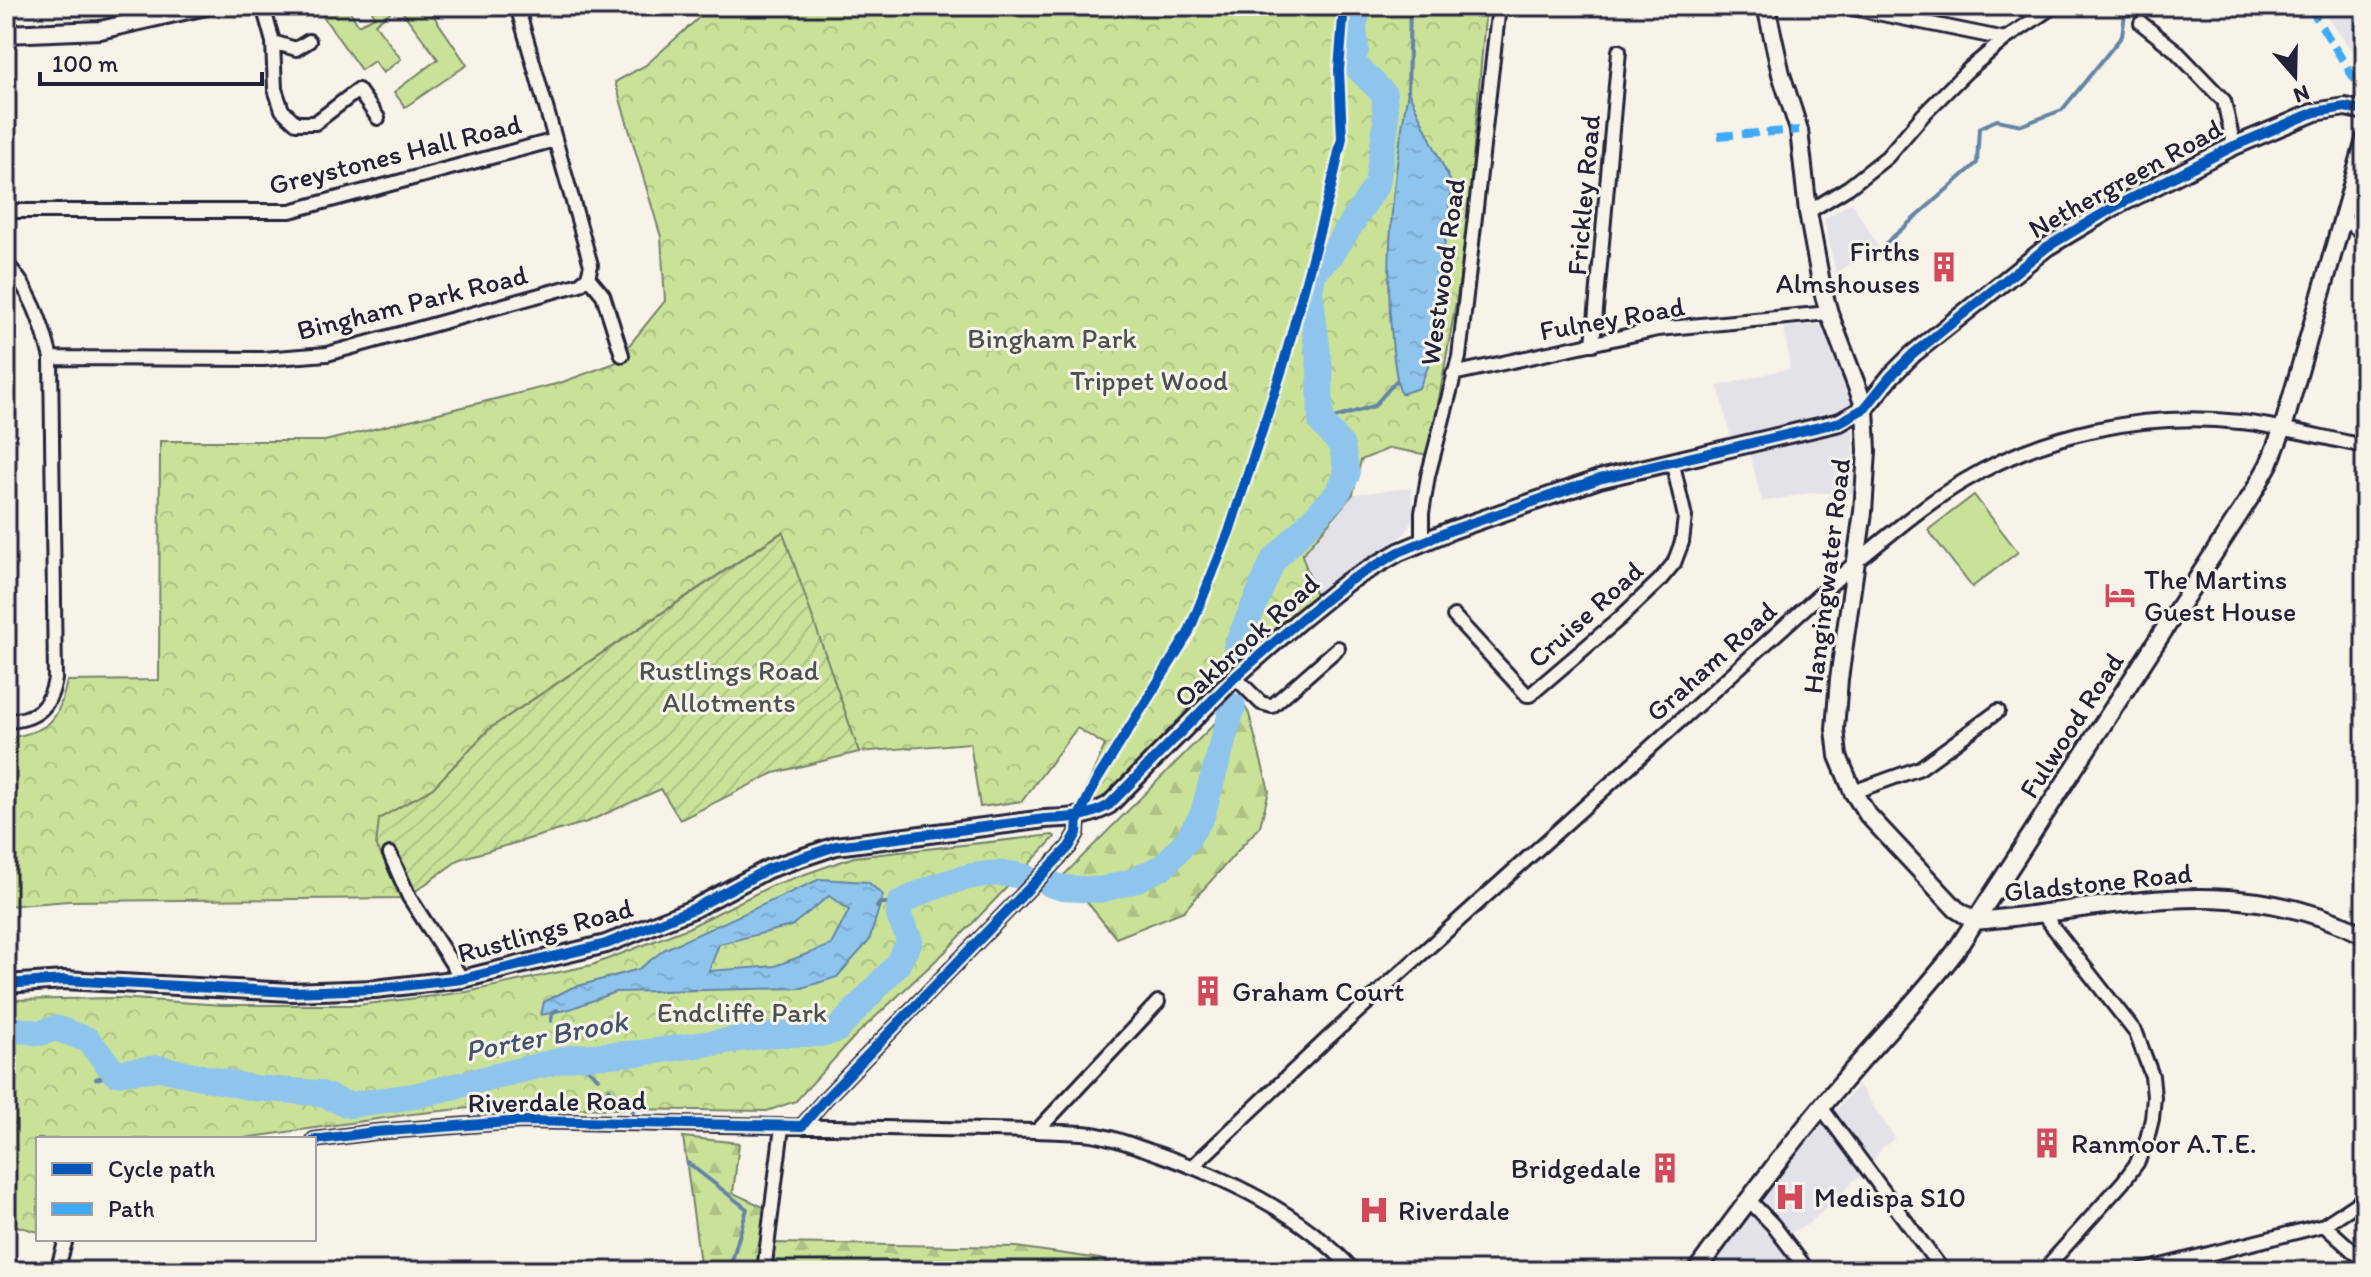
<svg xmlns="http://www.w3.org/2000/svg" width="2371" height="1277" font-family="Itim,sans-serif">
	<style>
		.built { fill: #e4e2e9 }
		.grass { fill: #cae298; stroke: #76826a; stroke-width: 2 }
		.forest { fill: url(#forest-firs); stroke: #76826a; stroke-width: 2 }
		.park { fill: url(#park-crowns); stroke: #76826a; stroke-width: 2 }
		.garden { fill: url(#garden-furrows); stroke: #76826a; stroke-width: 2 }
		.water { fill: url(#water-ripples); stroke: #6384a6; stroke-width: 2; fill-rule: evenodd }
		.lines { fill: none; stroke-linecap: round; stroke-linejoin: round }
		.stream { stroke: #6384a6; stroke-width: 4 }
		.river { stroke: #8fc5ed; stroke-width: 26 }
		.minor-casing { stroke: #22223b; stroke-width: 18 }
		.tertiary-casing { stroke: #22223b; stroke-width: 22 }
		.minor { stroke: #f7f3e8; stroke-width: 12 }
		.tertiary { stroke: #f7f3e8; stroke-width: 16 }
		.quiet { stroke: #3fa9f5; stroke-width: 8; stroke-dasharray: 16 8; stroke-linecap: butt }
		.cycleway-casing { stroke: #f7f3e8; stroke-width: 15 }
		.cycleway { stroke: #0057b8; stroke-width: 10 }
		.labels { text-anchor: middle; stroke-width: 6; stroke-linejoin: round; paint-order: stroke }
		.street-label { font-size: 28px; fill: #22223b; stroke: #f7f3e8 }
		.poi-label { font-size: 28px; fill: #22223b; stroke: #f7f3e8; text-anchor: start }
		.park-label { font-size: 28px; fill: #4c5252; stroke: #f7f3e8 }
		.water-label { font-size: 30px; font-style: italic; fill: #435370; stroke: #f7f3e8 }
	</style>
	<defs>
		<pattern id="forest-firs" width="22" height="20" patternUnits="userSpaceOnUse" patternTransform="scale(2)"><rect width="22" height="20" fill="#cae298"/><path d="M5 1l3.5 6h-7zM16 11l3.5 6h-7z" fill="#adc284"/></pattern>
		<pattern id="park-crowns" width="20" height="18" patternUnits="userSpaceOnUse" patternTransform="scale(2)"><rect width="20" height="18" fill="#cae298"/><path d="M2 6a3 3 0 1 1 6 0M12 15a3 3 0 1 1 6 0" fill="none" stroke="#adc284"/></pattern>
		<pattern id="garden-furrows" width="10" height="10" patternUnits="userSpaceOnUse" patternTransform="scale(2)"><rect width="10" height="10" fill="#cae298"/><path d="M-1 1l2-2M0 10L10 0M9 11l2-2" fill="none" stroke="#adc284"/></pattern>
		<pattern id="water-ripples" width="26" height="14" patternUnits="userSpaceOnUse" patternTransform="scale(2)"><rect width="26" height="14" fill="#8fc5ed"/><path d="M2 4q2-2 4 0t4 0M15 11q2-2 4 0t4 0" fill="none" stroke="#7ba9cc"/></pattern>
	</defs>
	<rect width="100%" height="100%" fill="#f7f3e8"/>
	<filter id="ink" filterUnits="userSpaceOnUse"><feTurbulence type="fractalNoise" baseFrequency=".0125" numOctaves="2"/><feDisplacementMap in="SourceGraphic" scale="16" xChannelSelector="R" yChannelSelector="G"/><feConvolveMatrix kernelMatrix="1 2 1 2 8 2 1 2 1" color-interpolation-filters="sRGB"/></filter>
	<g filter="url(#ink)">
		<path class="built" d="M2318 6H2365V67Z
			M1852 202 1878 246 1836 273 1824 219Z
			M1829 324 1853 404V493H1810L1762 502 1746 439 1732 442 1718 386 1790 368 1784 327Z
			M1411 488 1414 516 1405 534 1344 574 1316 596 1302 555 1353 494Z
			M1859 1085 1895 1138 1881 1149 1865 1174 1852 1182 1844 1193 1807 1225 1786 1235 1808 1271H1702L1745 1209Z"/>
		<path class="grass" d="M321 6H347L358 25 375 17 370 6H398L375 24 401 59 383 73 374 61 361 70 317 8Z
			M398 6H427L467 65 405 107 394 92 438 59Z
			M1974 495 2018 552 1972 587 1928 530Z"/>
		<path class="forest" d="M1240 698 1249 714 1269 791 1260 826 1184 911 1116 938 1083 897 1048 891Z
			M683 1137 739 1143 733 1193 766 1208 757 1271H701Z
			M773 1243 1016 1247 1100 1259 1129 1271H775Z"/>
		<path class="park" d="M712 6H1486L1465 251 1429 455 1390 448 1361 460 1353 494 1302 555 1316 596 1106 803 1075 813 1105 745 1077 728 1022 801 980 807 970 743 859 752 782 532 489 729 433 788 379 819 406 898 69 901 6 906V739C50 729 57 725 67 681L159 680 160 441H325L560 383 615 363 665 301 661 237 615 82 646 65Z
			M1053 835 1055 837 946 951 855 1036 796 1101 767 1111 480 1107 412 1114 238 1139H38V1232L6 1223V1000L117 998 223 1005H358L467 992 592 965 688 928 771 886 854 857Z"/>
		<path class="garden" d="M783 532 859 752 774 773 680 820 661 789 587 822 460 859 406 898 376 846 379 819 433 788 489 729Z"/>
		<path class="water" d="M1408 91 1452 185 1430 362 1419 388 1401 394C1395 377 1394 359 1392 340 1384 258 1394 172 1408 91Z
			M820 879 868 882 883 895 869 941 837 977 802 988 615 992 570 1009 541 1015 544 1002 571 988 639 969 665 949ZM829 896 849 910 831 945 775 966 709 971 719 944 791 926Z"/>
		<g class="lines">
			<path class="stream" d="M1408 91 1410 6
				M1886 243 1977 163 1979 128 1997 120 2022 125 2062 110 2122 36 2126 6
				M1321 422 1374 406 1396 381
				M877 907 880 903H900
				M551 1021 552 1013 557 1010
				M575 1057 598 1078
				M552 1063V1056
				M96 1079 115 1073
				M609 1089 633 1112
				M688 1163 747 1209 729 1271"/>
			<path class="river" d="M1236 647 1273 561 1337 494 1347 475 1342 446 1321 422 1320 370 1310 290 1314 271 1332 254 1377 184 1386 124 1384 94 1352 62 1356 50 1354 25 1360 6
				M1050 884 1063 888 1100 890 1133 881 1164 866 1186 841 1202 816 1233 706
				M6 1028 40 1033 56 1028 88 1040 115 1073 159 1068 253 1088 319 1093 349 1105 414 1096 575 1057 640 1053 776 1034H820L837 1030 897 965 910 941 899 916 900 903C935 884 985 866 1025 877"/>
			<g class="minor-casing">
				<path id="minor" d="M263 6 273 42 275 89 282 110 296 123H315L358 90 378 118
					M517 6 591 265 588 277 603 295 622 355
					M1843 6 2005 39
					M2141 23 2175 50 2224 101 2234 146
					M273 42 296 49 309 41
					M6 211H290L555 140
					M1808 212 1849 187 1887 157 1924 114 1968 70 2005 39 2054 6
					M2342 217 2365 235
					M6 263C31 290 42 323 51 358L55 679C50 708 36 720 6 721
					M1593 344 1619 51
					M51 358 263 359 327 354 580 284 588 277
					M1453 374 1658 329 1829 313
					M1422 542V513L1428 476 1459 357 1499 6
					M1454 616 1527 695H1530L1620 618 1659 581 1674 563 1682 542 1685 517 1672 460
					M1235 677 1261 703 1272 706 1338 648
					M1853 792 1920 768 1998 711
					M390 854 409 897 462 979
					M2042 913 2136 1033 2152 1076 2154 1097 2152 1119 2146 1143 2137 1163 2123 1182 2052 1261 2048 1271
					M1821 1107 1940 1267
					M802 1126 826 1098 1069 847 1077 833 1078 818
					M1037 1131 1158 1002
					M314 1140 375 1132 522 1121 1037 1131C1055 1132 1074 1132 1092 1134 1112 1137 1132 1145 1150 1151 1224 1177 1301 1212 1354 1271
					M1193 1166 1326 1040 1857 561C1892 533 1925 504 1964 481 2044 433 2147 411 2240 422 2282 426 2323 438 2365 446
					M1748 1199 1773 1225 1808 1271
					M2324 1225 2365 1262
					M57 1271 66 1239
					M764 1271 782 1127
					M2141 1271 2324 1225 2365 1198"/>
			</g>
			<g class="tertiary-casing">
				<path id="tertiary" d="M1766 6 1781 74 1799 130 1808 212 1822 288 1829 313 1865 408 1867 451 1863 512 1839 679 1835 729 1838 756 1853 792 1868 815 1956 909 1975 921C2114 909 2231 869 2365 935
					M6 34 100 30 206 6
					M6 984 64 980 291 992 375 989 462 979 606 944 693 909 768 869 836 846 1045 819C1070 818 1086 818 1109 805L1235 677 1300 620 1347 582 1399 552 1452 530 1599 479 1840 422 1865 408 1891 376 1913 354 2047 247 2114 207 2234 146 2315 112 2345 107 2365 111
					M1696 1271C1742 1208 1788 1146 1839 1086 1877 1041 1919 999 1955 952L2253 493 2269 464 2283 428 2365 140"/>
			</g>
			<use href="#minor" class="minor"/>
			<use href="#tertiary" class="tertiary"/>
			<path class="quiet" d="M2309 6 2365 96
				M1718 136 1799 130"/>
			<g class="cycleway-casing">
				<path id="cycleway" d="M6 984 64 980 291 992 375 989 462 979 606 944 693 909 768 869 836 846 1045 819C1070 818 1086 818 1109 805L1235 677 1300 620 1347 582 1399 552 1452 530 1599 479 1840 422 1865 408 1891 376 1913 354 2047 247 2114 207 2234 146 2315 112 2345 107 2365 111
					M314 1140 375 1132 522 1121 802 1126 826 1098 1069 847 1077 833 1078 818 1097 780 1188 634 1229 532 1283 366 1331 188 1342 138 1339 70 1344 6"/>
			</g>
			<use href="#cycleway" class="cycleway"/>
		</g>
	</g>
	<defs>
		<g id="building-bare" transform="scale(2.4)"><path d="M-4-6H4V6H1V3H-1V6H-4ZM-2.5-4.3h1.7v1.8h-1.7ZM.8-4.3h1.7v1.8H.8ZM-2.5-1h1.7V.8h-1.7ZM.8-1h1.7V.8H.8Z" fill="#d1495b" stroke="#f7f3e8" stroke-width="2.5" paint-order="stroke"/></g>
		<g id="hotel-bare" transform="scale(2.4)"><path d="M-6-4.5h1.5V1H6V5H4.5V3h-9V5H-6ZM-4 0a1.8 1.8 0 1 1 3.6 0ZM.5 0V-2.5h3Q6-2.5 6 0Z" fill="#d1495b" stroke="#f7f3e8" stroke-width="2.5" paint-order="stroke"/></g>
		<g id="hospital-bare" transform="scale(2.4)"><path d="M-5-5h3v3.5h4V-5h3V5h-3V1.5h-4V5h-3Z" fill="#d1495b" stroke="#f7f3e8" stroke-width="2.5" paint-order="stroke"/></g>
	</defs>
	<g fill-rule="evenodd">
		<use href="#building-bare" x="1944" y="267"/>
		<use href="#hotel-bare" x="2120" y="595"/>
		<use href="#building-bare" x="1208" y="991"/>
		<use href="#building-bare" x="2047" y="1143"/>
		<use href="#building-bare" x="1665" y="1168"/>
		<use href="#hospital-bare" x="1790" y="1197"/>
		<use href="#hospital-bare" x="1374" y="1210"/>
	</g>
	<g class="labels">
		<g class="street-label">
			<text transform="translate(395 154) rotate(-14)" y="10">Greystones Hall Road</text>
			<text transform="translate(2125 178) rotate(-29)" y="10">Nethergreen Road</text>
			<text transform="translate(1583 195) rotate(-85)" y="10">Frickley Road</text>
			<text transform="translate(1442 272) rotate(-82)" y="10">Westwood Road</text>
			<text transform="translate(412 302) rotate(-14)" y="10">Bingham Park Road</text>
			<text transform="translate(1612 318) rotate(-10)" y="10">Fulney Road</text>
			<text transform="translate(1826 576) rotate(-83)" y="10">Hangingwater Road</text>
			<text transform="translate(1585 614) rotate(-42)" y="10">Cruise Road</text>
			<text transform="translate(1246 640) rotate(-42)" y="10">Oakbrook Road</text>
			<text transform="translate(1711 661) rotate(-42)" y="10">Graham Road</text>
			<text transform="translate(2071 725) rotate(-57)" y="10">Fulwood Road</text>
			<text transform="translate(2098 882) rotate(-6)" y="10">Gladstone Road</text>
			<text transform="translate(545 930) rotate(-15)" y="10">Rustlings Road</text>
			<text transform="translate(557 1101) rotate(-1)" y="10">Riverdale Road</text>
		</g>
		<g class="poi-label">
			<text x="1920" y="261" text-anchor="end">Firths<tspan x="1920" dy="32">Almshouses</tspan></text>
			<text x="2144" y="589">The Martins<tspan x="2144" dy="32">Guest House</tspan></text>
			<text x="1232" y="1001">Graham Court</text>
			<text x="2071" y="1153">Ranmoor A.T.E.</text>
			<text x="1641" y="1178" text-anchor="end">Bridgedale</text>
			<text x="1814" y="1207">Medispa S10</text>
			<text x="1398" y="1220">Riverdale</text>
		</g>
		<g class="park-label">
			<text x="1052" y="348">Bingham Park</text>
			<text x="1149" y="390">Trippet Wood</text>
			<text x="729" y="680">Rustlings Road<tspan x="729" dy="32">Allotments</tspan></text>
			<text x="742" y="1022">Endcliffe Park</text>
		</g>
		<g class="water-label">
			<text transform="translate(546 1036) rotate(-11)" y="10">Porter Brook</text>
		</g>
	</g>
	<rect width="2371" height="1277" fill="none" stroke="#f7f3e8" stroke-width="32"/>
	<rect x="16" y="16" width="2339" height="1245" fill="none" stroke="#22223b" stroke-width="3" filter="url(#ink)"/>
	<rect x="36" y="1137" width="280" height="104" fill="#f7f3e8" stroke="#a29fa3" stroke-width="2"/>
	<rect x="52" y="1163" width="40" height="12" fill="#0057b8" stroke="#a29fa3" stroke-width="2"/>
	<text x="108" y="1177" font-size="24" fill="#22223b">Cycle path</text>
	<rect x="52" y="1203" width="40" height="12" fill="#3fa9f5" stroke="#a29fa3" stroke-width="2"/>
	<text x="108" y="1217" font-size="24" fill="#22223b">Path</text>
	<g transform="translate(2295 76) rotate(160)" stroke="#f7f3e8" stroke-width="6" paint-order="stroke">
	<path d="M0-6L14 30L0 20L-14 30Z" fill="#22223b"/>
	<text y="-12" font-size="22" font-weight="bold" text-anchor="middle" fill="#22223b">N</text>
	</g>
	<path d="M40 72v12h222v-12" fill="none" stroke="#22223b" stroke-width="4"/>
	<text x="52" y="72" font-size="24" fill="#22223b" stroke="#f7f3e8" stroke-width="6" paint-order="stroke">100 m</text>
</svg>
